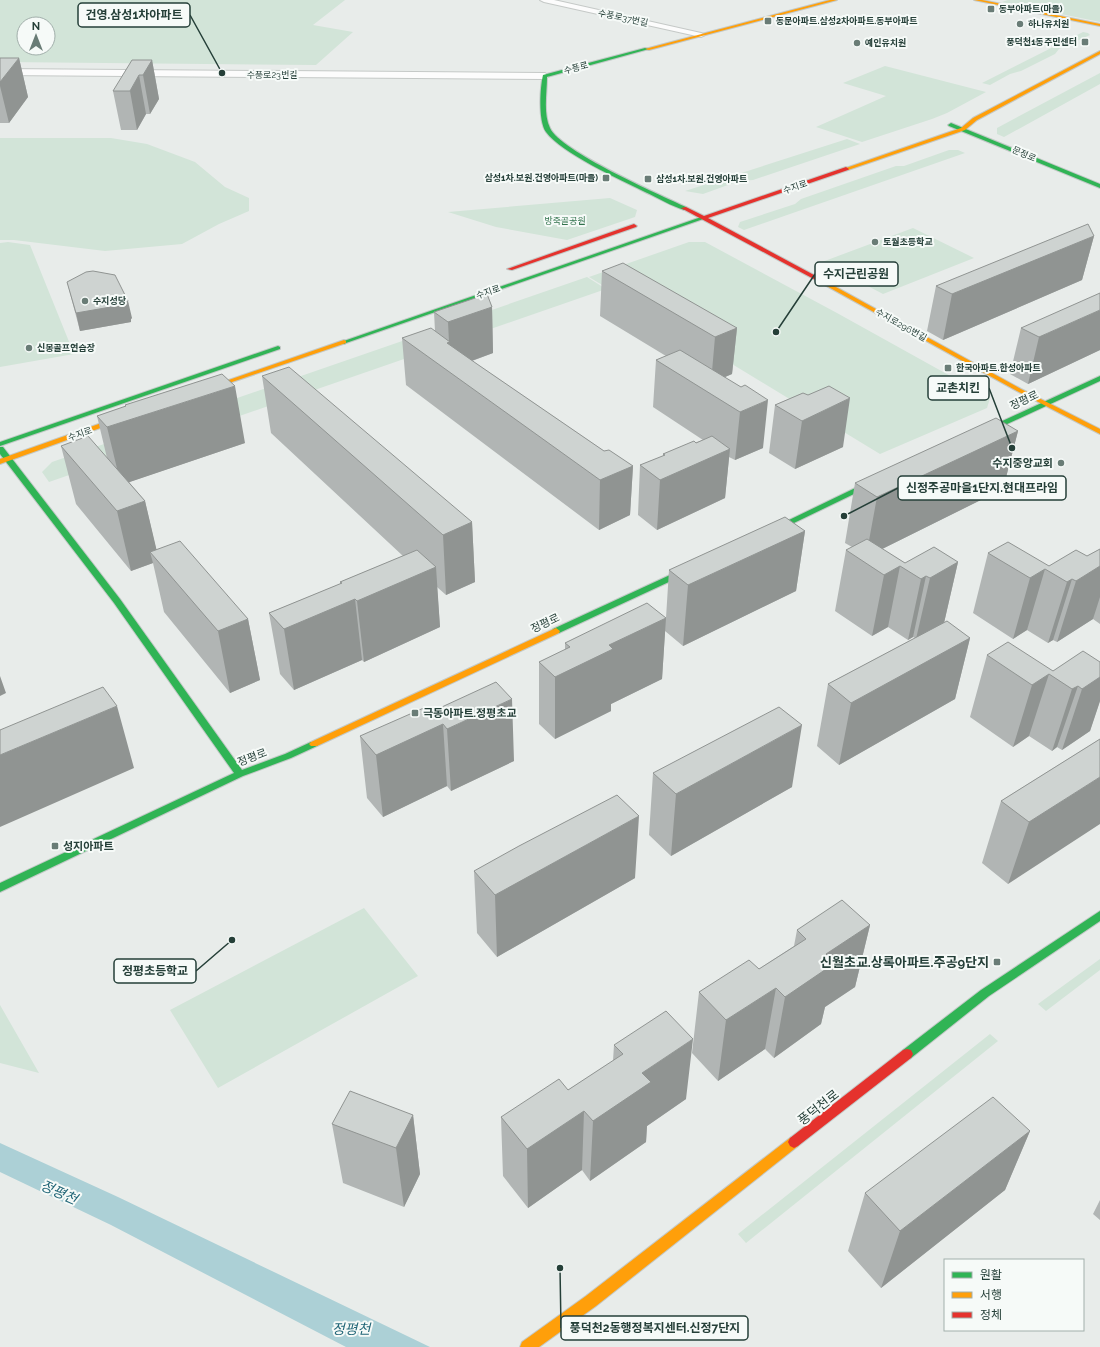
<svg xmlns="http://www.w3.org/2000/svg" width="1100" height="1347" font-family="Raleway,'Noto Sans KR',sans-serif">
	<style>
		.green { fill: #d2e4d8; fill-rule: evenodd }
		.water { fill: #acd0d6 }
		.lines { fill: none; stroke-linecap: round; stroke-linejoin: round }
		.street-casing { stroke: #c5c9c7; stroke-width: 2 }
		.fast-casing { stroke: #c3c9c7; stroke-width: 2 }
		.slow-casing { stroke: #c3c9c7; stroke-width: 2 }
		.jam-casing { stroke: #c3c9c7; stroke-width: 2 }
		.street { fill: #fcfcfc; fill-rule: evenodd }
		.fast { fill: #30b455; fill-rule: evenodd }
		.slow { fill: #ff9f0a; fill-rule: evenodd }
		.jam { fill: #e5322d; fill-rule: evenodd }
		.wall { fill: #b1b5b4 }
		.shaded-wall { fill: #909492 }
		.building { fill: #ced3d1; stroke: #909492 }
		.poi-dot { fill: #697c76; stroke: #f6faf8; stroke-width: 1.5 }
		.labels { text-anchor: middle; stroke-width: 4; stroke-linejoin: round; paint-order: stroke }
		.far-poi-label { font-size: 9px; font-weight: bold; fill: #253f38; stroke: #f6faf8; text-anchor: start }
		.far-street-label { font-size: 9px; fill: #253f38; stroke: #f6faf8 }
		.far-park-label { font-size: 9px; fill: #32734d; stroke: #f6faf8 }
		.street-label { font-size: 11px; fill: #253f38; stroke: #f6faf8 }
		.poi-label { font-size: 11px; font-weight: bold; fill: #253f38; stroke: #f6faf8; text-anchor: start }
		.near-poi-label { font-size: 13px; font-weight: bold; fill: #253f38; stroke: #f6faf8; text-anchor: end }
		.near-street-label { font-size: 13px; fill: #253f38; stroke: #f6faf8 }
		.near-water-label { font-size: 14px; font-style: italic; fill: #236778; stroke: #f6faf8 }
		.leader { fill: none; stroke: #253f38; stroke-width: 1.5 }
		.callout-dot { fill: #253f38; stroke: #f6faf8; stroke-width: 1.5 }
		.callout { fill: #f6faf8; stroke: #253f38; stroke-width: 1.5 }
		.callout-label { font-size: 12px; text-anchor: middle; font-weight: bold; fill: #253f38 }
	</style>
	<rect width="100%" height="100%" fill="#e8ecea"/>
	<path class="green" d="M0 0H345L313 25 353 32 316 65 4 62 0 60ZM24 24H48V48H24Z
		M1008 0H1100V22L1002 2Z
		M1083 32 1088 33 1090 35 1059 49 1055 54 1021 71 1010 74 990 85 982 83Z
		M885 66 986 92 947 113 932 119 862 142 816 127 886 96 843 83Z
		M1100 73V84L1004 137 997 134V128Z
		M0 138H111L147 144 195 162 225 187 249 198V211L219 224 182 244 105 251 14 240H0Z
		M847 139 860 144 753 180 739 181 703 194 685 191Z
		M949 150H958L965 153 744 230 738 227 740 222 795 204 801 199 896 166H904Z
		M610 198 637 210 635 217 567 240 496 227 448 212Z
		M913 228 974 258 883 294 822 262Z
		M8 242 30 245 74 354 0 367V243Z
		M689 242H705L837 313 990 398 987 408 880 454 589 277Z
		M587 277 606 289 49 482 42 472 52 462Z
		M364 908 418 976 218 1088 170 1010Z
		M1100 959V970L1046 1011 1038 1004Z
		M0 1005 39 1073 0 1063Z
		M990 1034 998 1041 746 1243 738 1234Z"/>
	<path class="water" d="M0 1143 118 1197 430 1347H346L111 1225 0 1172Z"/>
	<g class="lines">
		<g class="street-casing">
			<path id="street" d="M540 0H554L701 33 705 35 701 37 544 2Z
				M0 69 545 73 549 76 545 79 0 75Z"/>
		</g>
		<g class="fast-casing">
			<path id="fast" d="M645 48 649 49 547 77C547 93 543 113 550 128 560 151 660 195 686 207V209L684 210C671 206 658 198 645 192 621 180 561 153 546 132 538 121 540 88 543 75Z
				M951 123 1100 184V188L949 126 948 125Z
				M704 216 709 217 346 343 344 344 341 342Z
				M278 346 280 347V349L0 446V442Z
				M1100 376V381L979 437H973L972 435Z
				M0 447H3L120 599 242 770 285 754 311 742H317L319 744 317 746 291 758 243 776 0 892V883L234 773 114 603 0 454Z
				M878 477H881L885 479 767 536H761L760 534Z
				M696 563 699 564 700 566 699 568 559 633H553L552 631 553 629Z
				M1100 911V921L989 996 911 1058 907 1059 903 1058 901 1054 903 1050 981 990Z"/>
		</g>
		<g class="slow-casing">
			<path id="slow" d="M830 0H837L649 50 645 49Z
				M974 0H982L1100 24V26Z
				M1100 51V54L977 120 965 130 848 170 843 169 961 128 973 118Z
				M825 281 1021 389 1100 429V434L1017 391 823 284V282Z
				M344 340 346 341V343L203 392H199L197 391Z
				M124 415H127L131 417 0 464V459Z
				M556 628 560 631 559 633 317 746H311L309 744 311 742Z
				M794 1136 798 1138 800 1142 798 1146 596 1306 539 1347H520L522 1342 586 1296 790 1138Z"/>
		</g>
		<g class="jam-casing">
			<path id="jam" d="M846 167 849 169 848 170 708 218 827 282V284L825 285 681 208 686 207 704 216Z
				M634 224 637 226 636 227 512 270 507 269Z
				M907 1049 911 1050 913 1054 911 1058 798 1146 794 1148 790 1146 788 1142 790 1138 903 1050Z"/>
		</g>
		<use href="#street" class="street"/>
		<use href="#fast" class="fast"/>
		<use href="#slow" class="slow"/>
		<use href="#jam" class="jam"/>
	</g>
	<path class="wall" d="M0 58H19L28 97 9 123H0Z
		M152 60 159 99 150 114H146L137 130H121L113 91Z
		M1094 236 1082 280 943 340 927 331 936 286Z
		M602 271 737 328 732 374 725 377 763 448 735 460 729 457 725 498 657 530 638 515 640 465 663 456V454L703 440 653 407 656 360 666 356 600 316Z
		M67 282 132 318 131 319V322L80 331Z
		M492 307 493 353 472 361 604 451 633 466 630 515 599 530 406 385 402 338 435 331 434 312Z
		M1021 328 1100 350 1028 384 1010 374Z
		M262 376 472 522 475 582 446 595 437 587 440 627 364 662 362 660 294 690 280 674 269 613 340 584V582L403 556 271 433Z
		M803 393 843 447 795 469 769 453 775 405Z
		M125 405 245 443 129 482 145 501 156 549 248 619 260 680 230 693 164 612 153 563 131 571 76 504 61 446 107 458 97 416 125 407Z
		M1018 431 1003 489 882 549 905 563 958 562 944 623 938 626 970 638 955 699 839 765 817 746 828 684 915 638 913 637 908 640 888 627 872 636 835 611 846 550 852 547 845 543 855 483Z
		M805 531 796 591 683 646 665 631 662 679 611 704V711L555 739 539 724V662L565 650V643L666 618 669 570Z
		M1100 549V624L1093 619 1057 642 1053 640 1048 643 1027 630 1013 639 973 613 988 553 1049 566 1087 556Z
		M987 655 1053 671 1100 662V701L1090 731 1062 750 1057 747 1052 751 1029 736 1013 747 970 717Z
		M431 712 514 761 451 791 447 786 383 817 367 798 360 736Z
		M1100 739 1008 884 982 863 1001 801Z
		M653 773 792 787 671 856 649 835Z
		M474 871 635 878 497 957 477 933Z
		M870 925 855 987 825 1007 821 1024 774 1058 765 1049 718 1081 692 1053 699 992 759 969 794 946 797 930Z
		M614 1045 686 1099 647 1126 646 1142 590 1181 582 1170 528 1208 503 1176 501 1117 568 1090 613 1061Z
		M413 1115 420 1174 404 1207 343 1183 332 1124Z
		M1030 1131 1005 1190 881 1288 848 1251 865 1193Z
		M1100 1200V1220L1093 1214Z"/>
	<path class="shaded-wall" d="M19 58 28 97 9 123 0 86V82Z
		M152 60 159 99 150 114 143 75Z
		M139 75 146 114 137 130 130 91Z
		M1094 236 1082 280 943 340 952 294Z
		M128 301 132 318 131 319V322L80 331 76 313Z
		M492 307 493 353 452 368 447 343 449 342 448 322Z
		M1100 310V350L1028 384 1039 337Z
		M737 328 732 374 711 383 715 337Z
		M235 386 245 443 121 485 107 427Z
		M850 398 843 447 795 469 802 421Z
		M768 400 763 448 735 460 740 412Z
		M1018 431 1003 489 866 557 877 497Z
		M730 449 725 498 657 530 660 480Z
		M633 466 630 515 599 530 600 480Z
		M145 501 159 560 150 552 153 563 131 571 117 511Z
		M472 522 475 582 446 595 443 535Z
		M805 531 796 591 683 646 688 585Z
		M958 562 944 623 916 639 930 578Z
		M900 566 888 627 872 636 884 575Z
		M1100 566V597L1093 619 1057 642 1076 581Z
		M436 567 440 627 364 662 357 601Z
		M1045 569 1027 630 1013 639 1030 578Z
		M926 576 913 637 908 640 921 579Z
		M1072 579 1053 640 1048 643 1067 582Z
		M355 599 362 660 294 690 284 629Z
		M666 618 662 679 611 704V711L555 739V677L609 645Z
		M248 619 260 680 230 693 218 631Z
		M970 638 955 699 839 765 851 703Z
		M1049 674 1029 736 1013 747 1032 685Z
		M0 676 6 693 0 696Z
		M1100 677V701L1090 731 1062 750 1082 689Z
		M1078 686 1057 747 1052 751 1072 689Z
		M512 699 514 761 451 791 447 729Z
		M117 706 134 768 0 827V755Z
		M443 724 447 786 383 817 376 755Z
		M802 725 792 787 671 856 676 794Z
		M1100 777V824L1008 884 1029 822Z
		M639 816 635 878 497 957 495 895Z
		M870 925 855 987 825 1007 821 1024 774 1058 785 997 826 954Z
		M776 988 765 1049 718 1081 726 1020Z
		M693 1039 686 1099 647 1126 646 1142 590 1181 593 1121 642 1073Z
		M584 1111 582 1170 528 1208 527 1149Z
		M413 1115 420 1174 404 1207 396 1148Z
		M1030 1131 1005 1190 881 1288 900 1231Z"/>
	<path class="building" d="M0 58H19L0 82Z
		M132 60H152L143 75H139L130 91H113Z
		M1088 224 1094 236 952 294 936 286Z
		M623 263 737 328 715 337 602 271Z
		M93 271 115 275 128 301H126L128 304 76 313 67 282 86 272Z
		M1100 293V310L1039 337 1021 328Z
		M487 294 492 307 448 322 434 312Z
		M431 328 450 342 447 343 477 364 604 451 609 450 633 466 600 480 402 338Z
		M680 350 741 387 745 385 768 400 740 412 656 360Z
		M289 367 472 522 443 535 262 376Z
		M222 374 235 386 107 427 97 416 126 406 125 405Z
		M829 386 850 398 802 421 775 405 803 393 808 395Z
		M996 418 1018 431 877 497 855 483Z
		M88 436 145 501 117 511 61 446Z
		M712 436 730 449 660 480 640 465 665 455 663 454 694 441 696 443Z
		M785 517 805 531 688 585 669 570Z
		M867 539 905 563 934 547 958 562 930 578 926 576 921 579 900 566 884 575 846 550Z
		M180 541 248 619 218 631 150 552Z
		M1008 542 1049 566 1076 550 1087 556 1100 549V566L1076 581 1072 579 1067 582 1045 569 1030 578 988 553Z
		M417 550 436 567 357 601 355 599 284 629 269 613 342 583 340 582Z
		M647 603 666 618 609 645 613 649 555 677 539 662 570 647 565 643Z
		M947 621 970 638 851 703 828 684Z
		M1008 642 1053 671 1083 651 1100 662V677L1082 689 1078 686 1072 689 1049 674 1032 685 987 655Z
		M496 682 512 699 447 729 443 724 376 755 360 736 426 707 431 712Z
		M103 687 117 706 0 755V730Z
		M779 707 802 725 676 794 653 773Z
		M1100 739V777L1029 822 1001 801Z
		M617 795 639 816 495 895 474 871 519 846Z
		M842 900 870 925 826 954 835 963 785 997 776 988 726 1020 699 992 749 960 759 969 806 939 797 930Z
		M666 1011 693 1039 642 1073 651 1082 593 1121 584 1111 527 1149 501 1117 559 1079 568 1090 623 1054 614 1045Z
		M350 1091 413 1115 396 1148 332 1124Z
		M993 1097 1030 1131 900 1231 865 1193Z"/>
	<g class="poi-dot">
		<rect x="987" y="5" width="8" height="8" rx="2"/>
		<rect x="764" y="17" width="8" height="8" rx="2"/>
		<circle cx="1020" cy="24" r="4"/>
		<rect x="1081" y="38" width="8" height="8" rx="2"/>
		<circle cx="857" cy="43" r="4"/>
		<rect x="602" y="174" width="8" height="8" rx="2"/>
		<rect x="644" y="175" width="8" height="8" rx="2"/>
		<circle cx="875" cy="242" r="4"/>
		<circle cx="85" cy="301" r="4"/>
		<circle cx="29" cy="348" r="4"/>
		<rect x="944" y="364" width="8" height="8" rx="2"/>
		<circle cx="1061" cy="463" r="4"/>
		<rect x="411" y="709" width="8" height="8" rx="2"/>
		<rect x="51" y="842" width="8" height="8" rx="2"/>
		<rect x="993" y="958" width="8" height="8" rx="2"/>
	</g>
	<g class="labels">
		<g class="far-poi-label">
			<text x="999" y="12">동부아파트(마을)</text>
			<text x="776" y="24">동문아파트.삼성2차아파트.동부아파트</text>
			<text x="1028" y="27">하나유치원</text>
			<text x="1077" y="45" text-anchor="end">풍덕천1동주민센터</text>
			<text x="865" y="46">예인유치원</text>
			<text x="598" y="181" text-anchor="end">삼성1차.보원.건영아파트(마을)</text>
			<text x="656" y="182">삼성1차.보원.건영아파트</text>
			<text x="883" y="245">토월초등학교</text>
			<text x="93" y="304">수지성당</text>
			<text x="37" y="351">신봉골프연습장</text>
			<text x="956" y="371">한국아파트.한성아파트</text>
		</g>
		<g class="far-street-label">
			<text transform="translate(623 18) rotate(12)" y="3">수풍로37번길</text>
			<text transform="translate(576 68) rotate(-15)" y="3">수풍로</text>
			<text x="272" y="78">수풍로23번길</text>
			<text transform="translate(1024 154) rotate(23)" y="3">문정로</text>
			<text transform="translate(795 187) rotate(-19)" y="3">수지로</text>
			<text transform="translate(488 292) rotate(-19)" y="3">수지로</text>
			<text transform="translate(901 325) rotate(29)" y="3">수지로296번길</text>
			<text transform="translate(80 434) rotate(-20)" y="3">수지로</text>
		</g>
		<g class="far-park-label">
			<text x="565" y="224">방죽골공원</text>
		</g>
		<g class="street-label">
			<text transform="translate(1024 400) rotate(-25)" y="4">정평로</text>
			<text transform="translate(545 623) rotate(-25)" y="4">정평로</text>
			<text transform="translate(252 757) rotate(-21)" y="4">정평로</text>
		</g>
		<g class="poi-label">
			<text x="1053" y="467" text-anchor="end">수지중앙교회</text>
			<text x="423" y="717">극동아파트.정평초교</text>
			<text x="63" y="850">성지아파트</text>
		</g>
		<g class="near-poi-label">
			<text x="989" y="967">신월초교.상록아파트.주공9단지</text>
		</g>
		<g class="near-street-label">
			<text transform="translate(818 1107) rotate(-38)" y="5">풍덕천로</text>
		</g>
		<g class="near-water-label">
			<text transform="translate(59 1192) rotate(24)" y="5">정평천</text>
			<text x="351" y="1334">정평천</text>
		</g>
	</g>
	<path class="leader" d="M222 73L190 15M776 332L815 274M1012 448L989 388M844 516L898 488M232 940L196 971M560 1268L561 1328"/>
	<g class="callout-dot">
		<circle cx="222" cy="73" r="4"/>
		<circle cx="776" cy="332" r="4"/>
		<circle cx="1012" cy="448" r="4"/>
		<circle cx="844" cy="516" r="4"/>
		<circle cx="232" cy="940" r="4"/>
		<circle cx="560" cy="1268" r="4"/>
	</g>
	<g class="callout">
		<rect x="78" y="3" width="112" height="24" rx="4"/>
		<rect x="815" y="262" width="83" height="24" rx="4"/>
		<rect x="928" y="376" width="61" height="24" rx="4"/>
		<rect x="898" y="476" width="168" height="24" rx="4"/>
		<rect x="114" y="959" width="82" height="24" rx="4"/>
		<rect x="561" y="1316" width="187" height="24" rx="4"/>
	</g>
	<g class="callout-label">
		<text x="134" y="19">건영.삼성1차아파트</text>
		<text x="856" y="278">수지근린공원</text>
		<text x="958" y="392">교촌치킨</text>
		<text x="982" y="492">신정주공마을1단지.현대프라임</text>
		<text x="155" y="975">정평초등학교</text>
		<text x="655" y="1332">풍덕천2동행정복지센터.신정7단지</text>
	</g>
	<rect x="944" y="1259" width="140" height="72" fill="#f6faf8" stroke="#a2afab"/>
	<rect x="952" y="1272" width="20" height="6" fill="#30b455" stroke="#a2afab"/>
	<text x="980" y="1279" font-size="12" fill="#253f38">원활</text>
	<rect x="952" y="1292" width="20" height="6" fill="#ff9f0a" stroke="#a2afab"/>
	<text x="980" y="1299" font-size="12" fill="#253f38">서행</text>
	<rect x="952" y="1312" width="20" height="6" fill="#e5322d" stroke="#a2afab"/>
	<text x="980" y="1319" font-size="12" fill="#253f38">정체</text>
	<g transform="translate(36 36)"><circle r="19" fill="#f6faf8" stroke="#a2afab"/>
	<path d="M0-3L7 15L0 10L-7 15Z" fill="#697c76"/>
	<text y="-6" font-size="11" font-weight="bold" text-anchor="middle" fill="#253f38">N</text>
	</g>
</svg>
